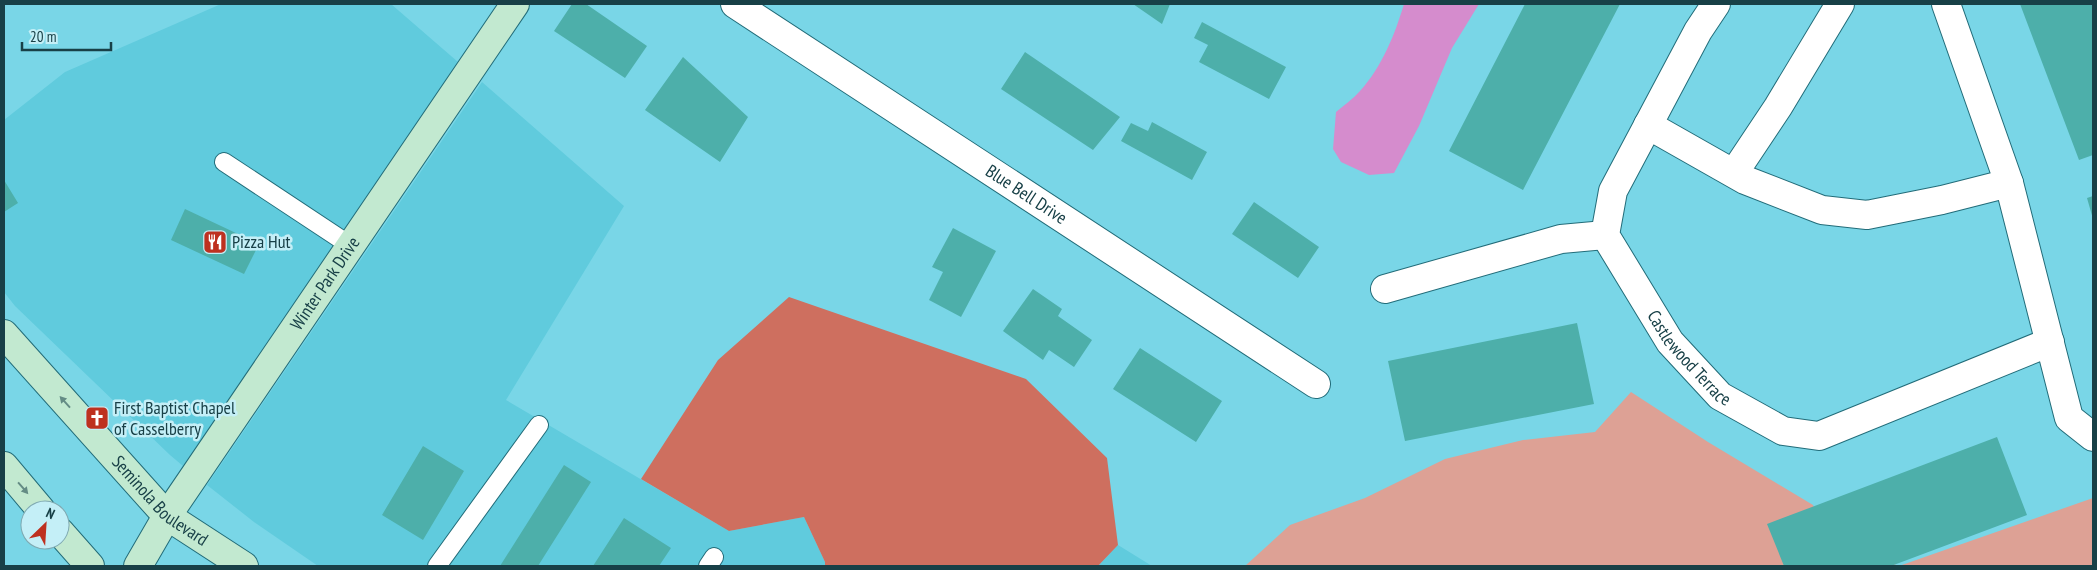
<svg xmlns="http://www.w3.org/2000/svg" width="2097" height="570" font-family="'PT Sans Narrow',sans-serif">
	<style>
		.built { fill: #60cbdd }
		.green { fill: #dda195 }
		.forest { fill: #ce6f5f }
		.water { fill: #d58ccd }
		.building { fill: #4dafaa }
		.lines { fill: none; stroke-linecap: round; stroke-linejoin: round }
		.lane-casing { stroke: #226c79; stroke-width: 20 }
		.street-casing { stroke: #226c79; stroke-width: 30 }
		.secondary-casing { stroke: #226c79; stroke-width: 30 }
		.lane { stroke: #fff; stroke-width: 18 }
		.street { stroke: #fff; stroke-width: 28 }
		.secondary { stroke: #c2e9d0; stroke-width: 28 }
		.oneway { fill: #648c85 }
		.labels { text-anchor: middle; stroke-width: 5; stroke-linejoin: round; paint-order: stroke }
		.street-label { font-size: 18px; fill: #184047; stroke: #c4eff7 }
		.poi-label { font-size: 18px; fill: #184047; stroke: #c4eff7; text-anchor: start }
	</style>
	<rect width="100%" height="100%" fill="#79d6e7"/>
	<path class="built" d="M221 4H391L458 62 183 466 170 455 15 306 4 292V120L65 72Z
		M482 82 624 206 506 400 729 531 804 517 825 562V566H318L254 522 207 485Z
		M1118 545 1152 566H1098Z"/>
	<path class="green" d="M1631 392 1708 442 1813 505 1828 540 1899 566 2093 498V566H1245L1290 525 1365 498 1445 459 1523 440 1595 432Z"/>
	<path class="forest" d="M789 297 1026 379 1107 458 1118 545 1098 566H825V562L804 517 729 531 641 479 718 360Z"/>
	<path class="water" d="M1404 4H1479L1452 48 1419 126 1394 173 1369 175 1341 162 1333 149 1336 112C1344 105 1353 99 1360 91 1382 67 1395 34 1404 4Z"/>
	<path class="building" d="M572 4H586L647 46 625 78 554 31Z
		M1133 4H1170L1162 24Z
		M1525 4H1620L1523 190 1449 151Z
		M2020 4H2093V155L2079 160Z
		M1202 22 1286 67 1269 99 1199 62 1208 45 1194 38Z
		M1025 52 1120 117 1093 150 1001 89Z
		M683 57 748 117 720 162 645 110Z
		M1152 122 1207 152 1192 180 1121 141 1131 123 1148 131Z
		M4 180 18 203 4 212Z
		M2093 196V219L2087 198Z
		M1254 202 1319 247 1298 278 1232 234Z
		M185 209 259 244 244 274 171 240Z
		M953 228 996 251 961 317 929 300 943 272 932 267Z
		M1033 289 1062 309 1058 316 1092 340 1074 367 1049 350 1043 360 1003 331Z
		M1577 323 1594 404 1405 441 1388 361Z
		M1140 348 1222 401 1196 442 1113 389Z
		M1997 437 2027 515 1891 566H1784L1767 524Z
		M423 446 464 471 423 540 382 515Z
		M564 465 591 482 538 566H500Z
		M624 518 671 548 659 566H593Z"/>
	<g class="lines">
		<g class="lane-casing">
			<path id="lane" d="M224 162 351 246
				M437 566 539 425
				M708 566 714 557"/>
		</g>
		<g class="street-casing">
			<g id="street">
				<path id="s1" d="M735 4 1316 384"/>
				<path id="s2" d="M1716 4 1698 31 1613 191 1605 235 1670 342 1720 396 1783 431 1819 436 2050 342"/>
				<path d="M1946 4 2009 183 2069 418 2093 437"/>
				<path d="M1648 125 1745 180 1822 210 1867 215 1942 200 2009 183"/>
				<path d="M1734 173 1778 107 1840 4"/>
				<path d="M1385 289 1561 239 1605 235"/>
			</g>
		</g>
		<g class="secondary-casing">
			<g id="secondary">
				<path id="s3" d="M4 334 167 516 244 566"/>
				<path d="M4 466 41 510"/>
				<path d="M60 532 90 566"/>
				<path id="s4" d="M138 566 167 516 515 4"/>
			</g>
		</g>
		<use href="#lane" class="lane"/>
		<use href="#street" class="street"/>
		<use href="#secondary" class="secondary"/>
	</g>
	<defs><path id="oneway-solid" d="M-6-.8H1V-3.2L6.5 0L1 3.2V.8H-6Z" transform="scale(1.25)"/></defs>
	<g class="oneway">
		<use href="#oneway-solid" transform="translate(65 402) rotate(-132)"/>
		<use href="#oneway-solid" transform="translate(23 488) rotate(49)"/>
	</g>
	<defs>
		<g id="restaurant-square" transform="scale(1.25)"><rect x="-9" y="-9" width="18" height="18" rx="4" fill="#be3120" stroke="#c4eff7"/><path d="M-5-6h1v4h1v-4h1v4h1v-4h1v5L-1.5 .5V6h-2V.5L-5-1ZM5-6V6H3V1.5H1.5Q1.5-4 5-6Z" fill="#fff"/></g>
		<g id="church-square" transform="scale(1.25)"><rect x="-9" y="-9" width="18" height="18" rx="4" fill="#be3120" stroke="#c4eff7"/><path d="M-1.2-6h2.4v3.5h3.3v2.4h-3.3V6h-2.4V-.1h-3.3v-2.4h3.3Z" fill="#fff"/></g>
	</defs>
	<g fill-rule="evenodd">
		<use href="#restaurant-square" x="215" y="242"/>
		<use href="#church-square" x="97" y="418"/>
	</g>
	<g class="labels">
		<g class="street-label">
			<text dy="6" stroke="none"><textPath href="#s1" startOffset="348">Blue Bell Drive</textPath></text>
			<text dy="6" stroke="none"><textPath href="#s4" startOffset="339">Winter Park Drive</textPath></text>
			<text dy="6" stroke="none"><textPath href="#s2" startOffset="408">Castlewood Terrace</textPath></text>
			<text dy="6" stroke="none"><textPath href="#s3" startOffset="229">Seminola Boulevard</textPath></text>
		</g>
		<g class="poi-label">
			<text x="232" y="248">Pizza Hut</text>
			<text x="114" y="414">First Baptist Chapel<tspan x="114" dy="21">of Casselberry</tspan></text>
		</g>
	</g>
	<rect width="2097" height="570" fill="none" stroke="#184047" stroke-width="10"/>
	<g transform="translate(45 525) rotate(25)"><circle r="24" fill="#c4eff7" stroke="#7fa9b1"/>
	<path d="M0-4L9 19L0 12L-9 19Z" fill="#be3120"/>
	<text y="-8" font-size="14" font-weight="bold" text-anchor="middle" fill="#184047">N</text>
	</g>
	<path d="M22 42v8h89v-8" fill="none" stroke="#184047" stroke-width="2.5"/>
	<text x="30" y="42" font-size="15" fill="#184047" stroke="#c4eff7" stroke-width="4" paint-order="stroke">20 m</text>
</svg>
